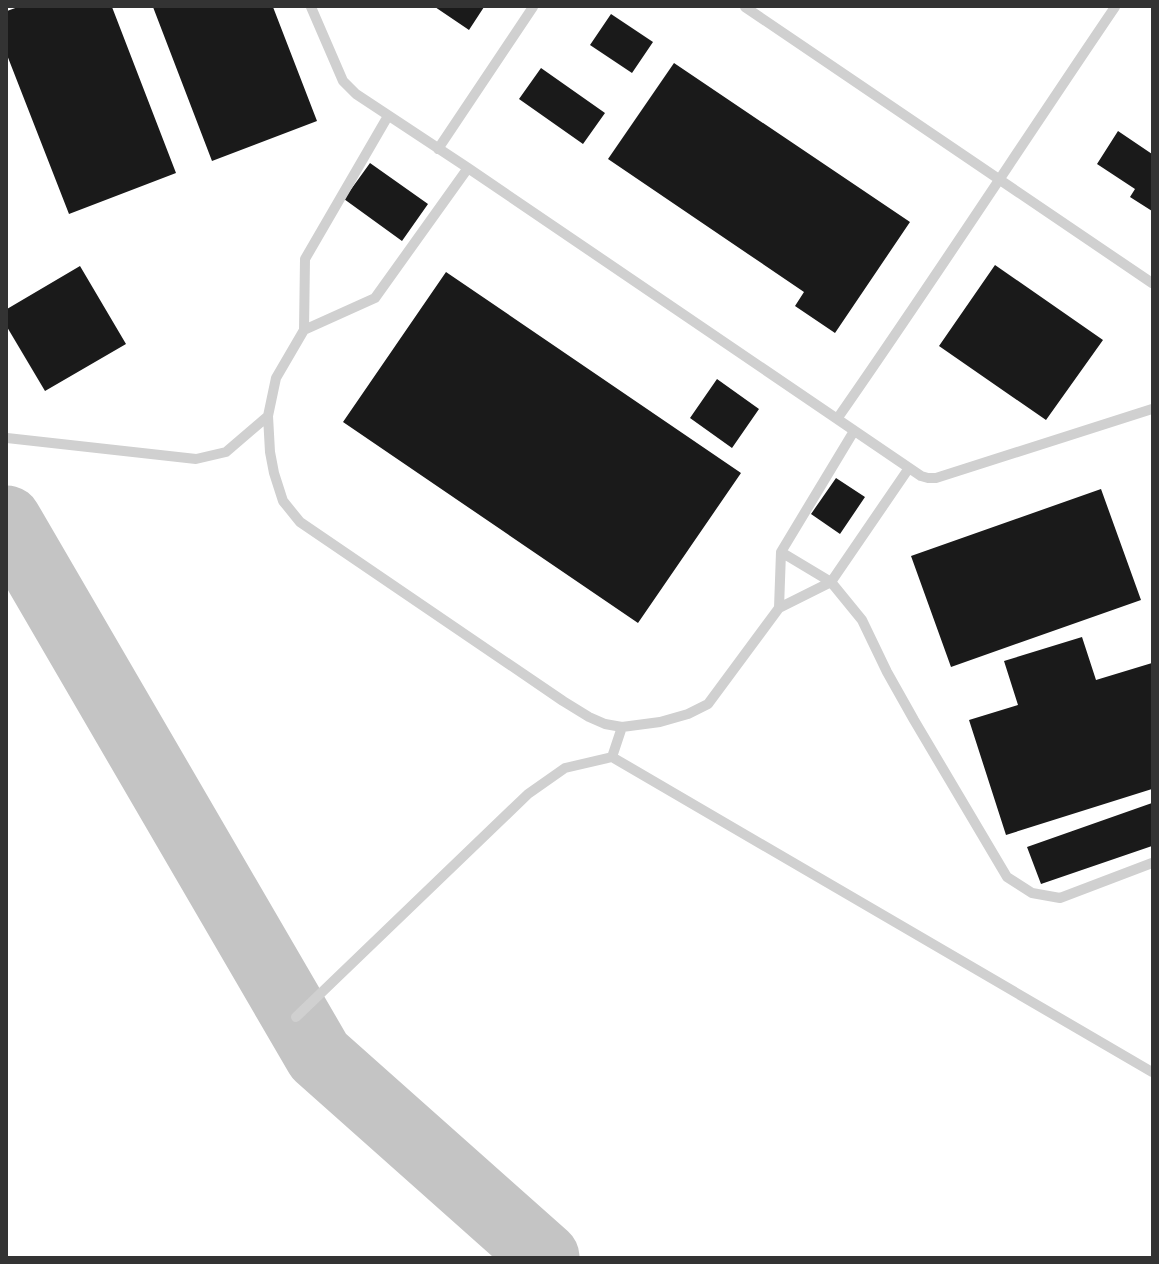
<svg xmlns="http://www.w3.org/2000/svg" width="1159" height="1264" font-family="'PT Sans Narrow',sans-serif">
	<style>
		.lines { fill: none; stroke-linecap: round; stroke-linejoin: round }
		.taxiway { stroke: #c4c4c4; stroke-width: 69 }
		.building { fill: #1a1a1a }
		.service { stroke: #d0d0d0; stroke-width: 10 }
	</style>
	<rect width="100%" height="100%" fill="#fff"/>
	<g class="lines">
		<path class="taxiway" d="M7 520 319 1056 545 1257"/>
	</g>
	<path class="building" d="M18 7H112L176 173 69 214 7 55V11Z
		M153 7H273L317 121 212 161Z
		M435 7H484L469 30Z
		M611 14 653 42 632 73 590 45Z
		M674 63 910 222 835 333 795 306 804 292 608 159Z
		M541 68 605 113 583 144 519 99Z
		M1118 131 1152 154V211L1130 197 1135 189 1097 164Z
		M370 163 428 204 402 241 344 199Z
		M995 265 1103 340 1046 420 939 346Z
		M80 266 126 344 45 391 7 327V309Z
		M446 272 741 473 638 623 343 422Z
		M717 379 759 409 732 448 690 418Z
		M836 478 865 497 840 534 811 514Z
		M1101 489 1141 600 951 667 911 556Z
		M1082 637 1096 680 1152 663V789L1006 835 969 720 1018 705 1004 661Z
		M1152 803V846L1041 884 1027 847Z"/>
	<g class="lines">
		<path class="service" d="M311 7 343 81 356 94 468 168 921 476 928 478H936L1152 409
			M745 7 1152 283
			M388 116 305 259 304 330 276 378 268 416 270 452 274 473 283 501 300 522 563 701 589 717 605 724 622 727 660 722 688 714 708 704 779 608 831 582 909 468
			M438 149 533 7
			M304 330 375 298 468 168
			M837 419C932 283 1022 144 1115 7
			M7 438 196 459 226 452 268 416
			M781 552 831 582 862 620 887 672 914 720 1007 877 1032 893 1060 898 1152 863
			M779 608 781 552 854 431
			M622 727 612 757 1152 1072
			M296 1017 528 794 565 768 612 757"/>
	</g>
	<rect width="1159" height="1264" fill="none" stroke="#333333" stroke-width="16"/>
</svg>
